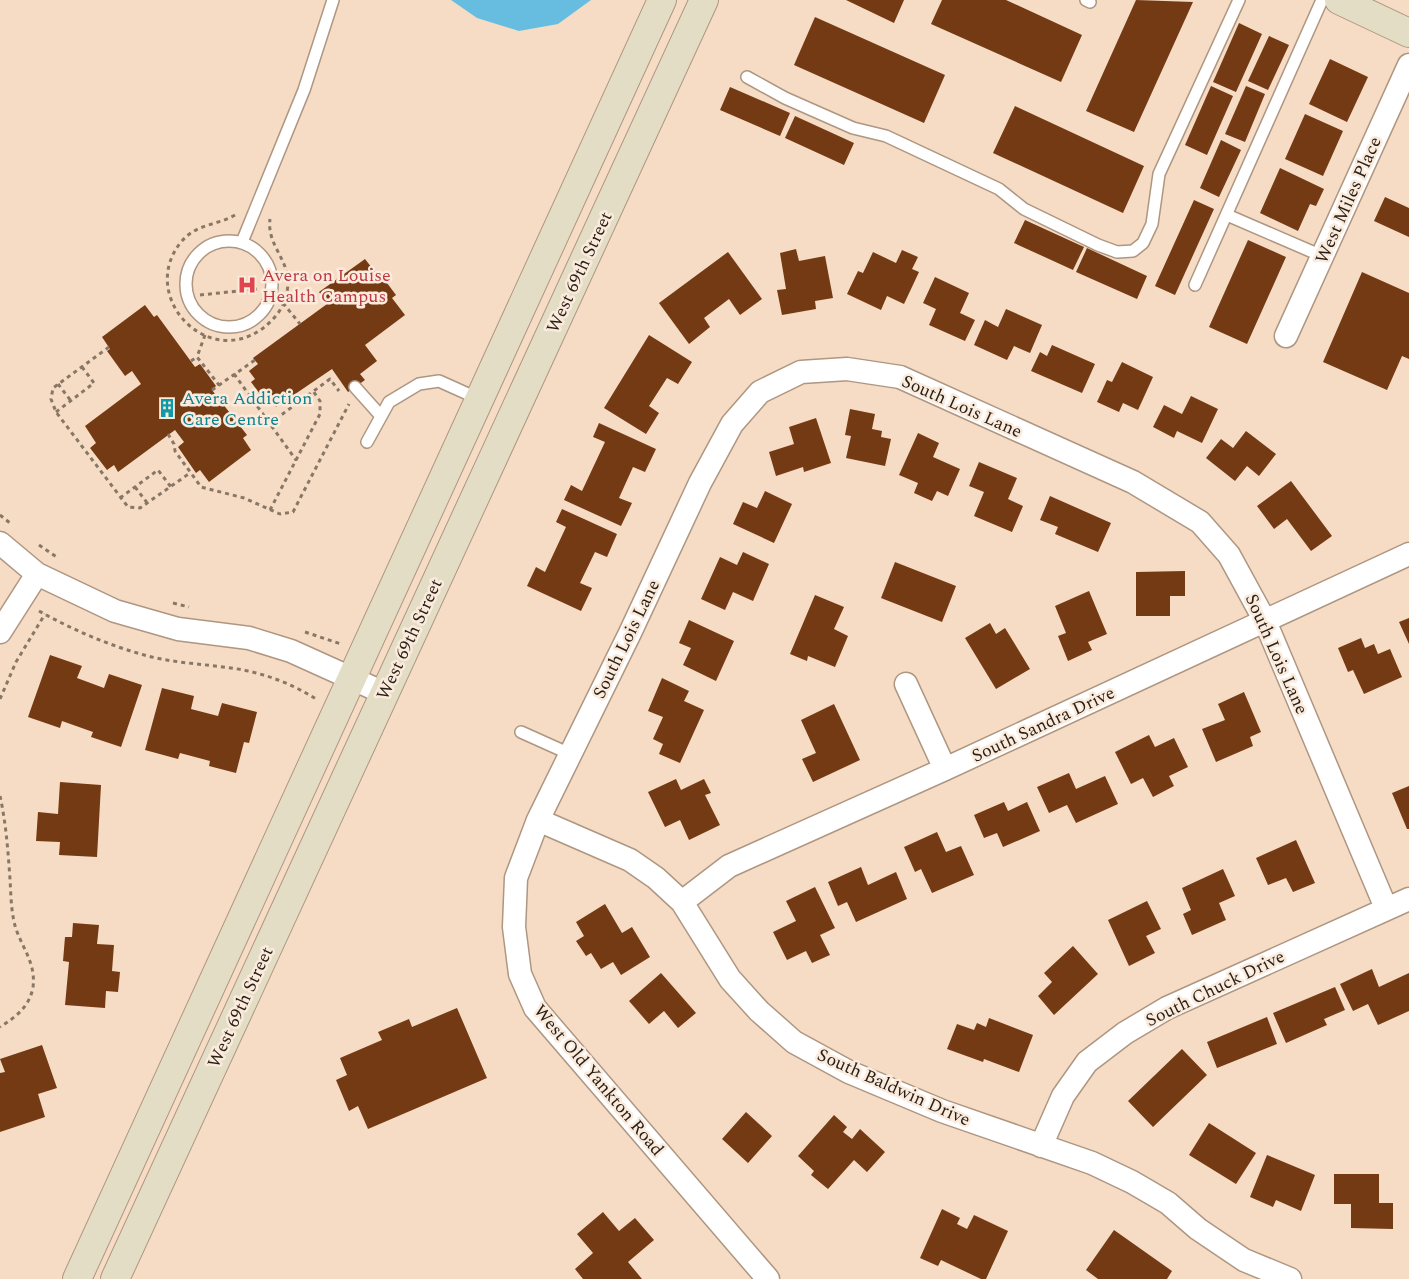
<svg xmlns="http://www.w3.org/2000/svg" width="1409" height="1279" font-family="Spectral,serif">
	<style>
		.water { fill: #67bddf }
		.building { fill: #743a13 }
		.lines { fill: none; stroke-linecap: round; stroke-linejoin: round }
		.lane-casing { stroke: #ae9681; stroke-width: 14 }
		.street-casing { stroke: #ae9681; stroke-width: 25 }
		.secondary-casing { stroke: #ae9681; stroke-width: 30 }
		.path { stroke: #887767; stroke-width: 3; stroke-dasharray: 4 4; stroke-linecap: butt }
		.lane { stroke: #fff; stroke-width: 11 }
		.street { stroke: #fff; stroke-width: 22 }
		.secondary { stroke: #e4ddc5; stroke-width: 28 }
		.labels { text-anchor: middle; stroke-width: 5; stroke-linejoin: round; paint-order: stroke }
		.street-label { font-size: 18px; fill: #271e15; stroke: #fbebdd }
		.health-label { font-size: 18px; fill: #be3a42; stroke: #fbebdd; text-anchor: start }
		.culture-label { font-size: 18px; fill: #0d838f; stroke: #fbebdd; text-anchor: start }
	</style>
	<rect width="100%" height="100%" fill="#f6dcc5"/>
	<path class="water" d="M451 0H591L558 24 519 31 477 18Z"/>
	<path class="building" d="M846 0H904L894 23Z
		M942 0H1006L1082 35 1061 82 931 24Z
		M1136 0 1193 2 1134 132 1086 111Z
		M815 17 945 75 924 123 794 65Z
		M1239 23 1262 34 1236 92 1213 82Z
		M1269 36 1289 45 1268 90 1248 81Z
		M1330 59 1368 77 1347 122 1309 104Z
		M1211 86 1233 96 1207 155 1185 145Z
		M1246 86 1265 94 1245 142 1225 134Z
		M730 87 790 113 780 136 720 110Z
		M1015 106 1144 166 1123 213 993 153Z
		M1305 114 1343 131 1323 176 1285 159Z
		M795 116 854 143 844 165 785 138Z
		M1221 140 1241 150 1219 197 1200 188Z
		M1280 168 1324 189 1316 206 1310 204 1298 231 1260 213Z
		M1385 197 1409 208V237L1374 221Z
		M1194 200 1214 209 1175 295 1155 286Z
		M1025 220 1084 247 1073 270 1014 243Z
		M1248 240 1286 257 1247 344 1209 327Z
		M1087 248 1147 276 1137 299 1076 272Z
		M796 249 799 261 825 256 833 298 815 301 816 309 782 315 777 290 786 289 780 253Z
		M902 250 918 257 912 269 919 272 904 304 887 296 881 310 847 294 858 271 863 273 873 252 896 263Z
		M728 252 762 299 740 315 729 299 704 318 710 327 689 344 659 303Z
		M365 259 379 277 381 275 396 295 392 298 405 315 365 345 377 361 360 374 365 380 348 392 332 369 276 407 270 399 266 402 251 382 255 379 249 371 258 364 253 358 327 304 319 292Z
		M1362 272 1409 293V359L1402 356 1387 390 1323 362Z
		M935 277 969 293 960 313 975 320 965 341 929 325 936 309 923 303Z
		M145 305 154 317 157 315 195 367 200 364 216 386 212 390 247 435 243 438 251 450 209 482 200 470 196 473 178 447 184 442 175 430 118 472 114 465 107 470 90 448 96 443 85 426 141 384 132 371 125 376 107 351 110 349 102 337Z
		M1006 309 1042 325 1030 353 1014 346 1007 360 974 345 985 320 998 327Z
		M649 335 692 362 678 384 667 378 649 406 659 413 646 434 604 408Z
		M1052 345 1095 364 1082 393 1031 371 1040 352 1047 356Z
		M1122 362 1153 377 1138 410 1123 403 1119 412 1097 402 1107 380 1112 382Z
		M1191 396 1218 409 1202 443 1177 431 1174 438 1153 427 1164 405 1182 414Z
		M850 409 875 414 872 429 882 431 881 437 891 439 885 466 846 458 851 436 845 435Z
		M816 418 831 463 804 472 803 467 776 476 769 452 794 444 789 427Z
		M599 423 656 449 645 472 633 467 619 498 632 503 621 526 564 500 571 485 582 491 605 442 593 437Z
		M1246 431 1276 454 1259 476 1247 466 1235 481 1206 458 1221 439 1233 448Z
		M918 433 939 443 933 457 960 469 948 496 937 491 932 501 914 493 918 483 899 475Z
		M979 462 1017 478 1008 499 1023 506 1012 532 974 516 984 492 969 486Z
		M1291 481 1332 536 1311 551 1287 519 1274 529 1257 506Z
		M765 491 792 504 774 543 733 524 743 502 757 508Z
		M1050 496 1111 523 1098 552 1055 534 1058 527 1040 520Z
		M562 509 617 534 607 557 595 552 580 583 592 588 581 611 527 586 536 567 545 572 566 527 556 522Z
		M743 552 769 564 753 601 733 592 725 610 701 599 720 557 737 565Z
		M895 562 956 586 942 622 881 598Z
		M1185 571V596H1170V616H1136V572Z
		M1089 591 1107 634 1088 642 1092 650 1068 661 1058 636 1066 633 1055 606Z
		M815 595 844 607 834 629 848 636 835 667 808 656 807 661 790 654Z
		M1409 618V644L1399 622Z
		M689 620 734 641 716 681 683 665 691 648 679 643Z
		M990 623 996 634 1005 628 1030 669 996 689 965 638Z
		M1361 638 1365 648 1374 644 1378 654 1390 649 1402 677 1364 694 1353 670 1348 672 1338 648Z
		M50 655 82 666 77 678 104 688 109 674 142 685 121 747 91 737 93 732 62 721 60 728 28 717Z
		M662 678 689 691 684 701 704 710 680 763 659 754 663 744 653 739 663 717 648 711Z
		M162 688 194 696 191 709 218 716 222 703 257 712 249 743 244 742 236 773 209 766 210 761 180 753 178 759 145 750Z
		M1244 692 1261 732 1250 737 1253 746 1216 762 1202 729 1225 720 1218 704Z
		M834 704 860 760 813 782 802 759 816 753 801 720Z
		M1149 735 1155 747 1174 738 1188 767 1169 776 1174 786 1153 797 1143 778 1131 784 1115 752Z
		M1069 773 1076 789 1105 776 1118 804 1076 823 1067 805 1049 813 1037 787Z
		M676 779 681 790 704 779 711 793 705 795 720 825 689 840 680 820 665 827 648 792Z
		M60 782 101 785 97 857 59 855 60 842 36 841 38 812 58 814Z
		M1409 786V829H1407L1392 793Z
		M1004 802 1008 811 1027 802 1040 831 1003 847 997 833 984 838 974 815Z
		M937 832 946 852 961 846 974 875 932 893 921 869 915 872 904 847Z
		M1296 840 1315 883 1293 892 1286 878 1268 885 1256 858Z
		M861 867 868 885 896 872 907 899 856 922 847 902 838 906 828 882Z
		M1223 869 1235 896 1219 903 1226 920 1192 935 1183 914 1191 910 1182 888Z
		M815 887 835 928 820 935 830 955 812 963 806 951 787 960 773 932 796 921 786 901Z
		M1147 901 1161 929 1146 936 1155 953 1129 966 1108 920Z
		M605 904 622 933 632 927 650 957 621 975 613 962 601 969 591 953 586 956 576 941 584 936 576 922Z
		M73 923 99 925 97 944 114 945 112 971 120 972 118 992 106 991 105 1008 65 1005 69 962 63 961 65 937H72Z
		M1073 946 1098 974 1054 1015 1038 996 1052 982 1044 973Z
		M1372 969 1379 987 1409 973V1011L1378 1025 1368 1004 1353 1011 1340 984Z
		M661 973 696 1013 678 1028 664 1011 649 1024 629 1001Z
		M1335 987 1345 1010 1324 1019 1327 1025 1286 1043 1273 1013Z
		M457 1008 487 1078 368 1129 358 1106 349 1111 336 1080 347 1075 340 1058 382 1040 378 1032 409 1019 412 1027Z
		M1267 1017 1277 1044 1217 1068 1207 1042Z
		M989 1018 1033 1035 1019 1072 984 1059 983 1062 947 1049 957 1024 974 1030 977 1023 986 1027Z
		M42 1045 57 1088 38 1094 45 1117 0 1132V1073L5 1072 0 1059Z
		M1182 1049 1207 1075 1153 1127 1128 1101Z
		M746 1112 772 1136 748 1163 722 1139Z
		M834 1115 847 1127 843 1132 852 1139 860 1129 885 1152 867 1172 854 1160 828 1189 811 1175 814 1171 798 1156Z
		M1209 1123 1256 1153 1236 1184 1189 1155Z
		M1267 1155 1315 1175 1301 1211 1276 1200 1273 1207 1250 1197Z
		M1334 1174H1379V1203H1393V1229L1351 1228V1204H1334Z
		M942 1209 960 1218 957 1224 967 1229 974 1215 1008 1231 986 1279H981L941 1260 938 1266 920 1258Z
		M603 1212 619 1231 635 1218 654 1240 628 1262 642 1279H583L575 1269 593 1253 577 1234Z
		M1114 1230 1172 1271 1167 1279H1098L1086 1270Z"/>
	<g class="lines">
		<g class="lane-casing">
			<path id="lane" d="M1086 0 1090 2
				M747 77 785 98 853 128 886 136 999 189 1024 209 1098 245 1117 252 1133 251 1143 243 1152 224 1159 174 1239 0
				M1227 215 1322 256
				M186 284a43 43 0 1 1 86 0a43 43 0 1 1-86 0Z
				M242 242 304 90 333 0
				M1195 285 1322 0
				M355 387 380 415
				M367 442 389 402 419 384 439 381 479 399
				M521 732 570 754"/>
		</g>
		<g class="street-casing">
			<path id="street" d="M1286 336 1409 65
				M0 543 37 574 115 611 178 629 249 638 291 651 384 693
				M0 632 37 574
				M906 684 945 769
				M538 820 630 860 656 878 682 902 730 979 759 1011 794 1042 849 1072 942 1111 1092 1163 1132 1182 1168 1203 1198 1229 1244 1260 1290 1279
				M682 902 729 866 945 769 1409 554
				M1041 1146 1063 1096 1087 1062 1125 1033 1167 1008 1409 899
				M768 1279 535 1008 520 974 514 927 516 878 538 820 630 633 700 483 732 424 760 392 801 372 847 369 900 377 1133 482 1200 522 1229 555 1265 621 1386 908"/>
		</g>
		<g class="secondary-casing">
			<path id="secondary" d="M1339 0 1409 33
				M77 1279 662 0
				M115 1279 704 0"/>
		</g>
		<path class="path" d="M235 215C216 226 197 223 181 242 138 295 205 369 262 329 271 322 280 313 284 302 299 263 266 251 270 219
			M200 295 257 289
			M283 303 300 324
			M205 335 197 357 219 385
			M109 347 53 388 51 399 56 412 128 507 140 508 190 473
			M191 361 197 357
			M234 374 296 460
			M58 384 71 401
			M212 390 255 360
			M56 412 94 383 82 367
			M269 424 330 379 339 391
			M168 434 174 444 175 451 201 487 244 498 280 514 293 512 349 404
			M135 487 148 504
			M120 498 158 470 171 487
			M270 510 320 414V401L313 391
			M0 515 10 523
			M39 545 58 558
			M173 603 189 607
			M39 611C73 630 110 646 148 656 175 663 203 664 231 668 261 672 291 683 316 699
			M305 632 341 644
			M0 699 16 662 45 614
			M0 796C6 823 8 851 10 879 11 896 11 913 16 929 23 949 36 964 33 987 30 1006 16 1017 0 1027"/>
		<use href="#lane" class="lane"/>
		<use href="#street" class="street"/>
		<use href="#secondary" class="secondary"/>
	</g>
	<defs>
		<g id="hospital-bare" transform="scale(1.5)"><path d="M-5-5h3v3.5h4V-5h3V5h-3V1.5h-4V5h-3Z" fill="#e0444e" stroke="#fbebdd" stroke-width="2.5" paint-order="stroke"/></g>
		<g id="building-bare" transform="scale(1.5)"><path d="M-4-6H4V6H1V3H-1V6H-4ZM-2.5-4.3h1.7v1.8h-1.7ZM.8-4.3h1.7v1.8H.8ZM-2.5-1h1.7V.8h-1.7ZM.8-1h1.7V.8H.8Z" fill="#0f9aa8" stroke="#fbebdd" stroke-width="2.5" paint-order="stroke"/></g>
	</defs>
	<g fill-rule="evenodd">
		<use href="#hospital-bare" x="247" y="285"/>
		<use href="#building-bare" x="167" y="408"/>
	</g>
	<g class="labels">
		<g class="street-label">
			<text transform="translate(1348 200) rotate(-66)" y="6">West Miles Place</text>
			<text transform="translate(579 272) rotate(-65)" y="6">West 69th Street</text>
			<text transform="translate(962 406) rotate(24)" y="6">South Lois Lane</text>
			<text transform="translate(409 639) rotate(-65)" y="6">West 69th Street</text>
			<text transform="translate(626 639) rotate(-64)" y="6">South Lois Lane</text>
			<text transform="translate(1277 654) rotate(66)" y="6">South Lois Lane</text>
			<text transform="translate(1043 724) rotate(-25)" y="6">South Sandra Drive</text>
			<text transform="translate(1215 988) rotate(-26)" y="6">South Chuck Drive</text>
			<text transform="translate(240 1007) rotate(-65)" y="6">West 69th Street</text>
			<text transform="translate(599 1080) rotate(50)" y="6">West Old Yankton Road</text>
			<text transform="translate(894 1087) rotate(24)" y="6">South Baldwin Drive</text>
		</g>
		<g class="health-label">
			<text x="262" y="281">Avera on Louise<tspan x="262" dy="21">Health Campus</tspan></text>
		</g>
		<g class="culture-label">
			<text x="182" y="404">Avera Addiction<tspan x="182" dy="21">Care Centre</tspan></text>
		</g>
	</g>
</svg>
